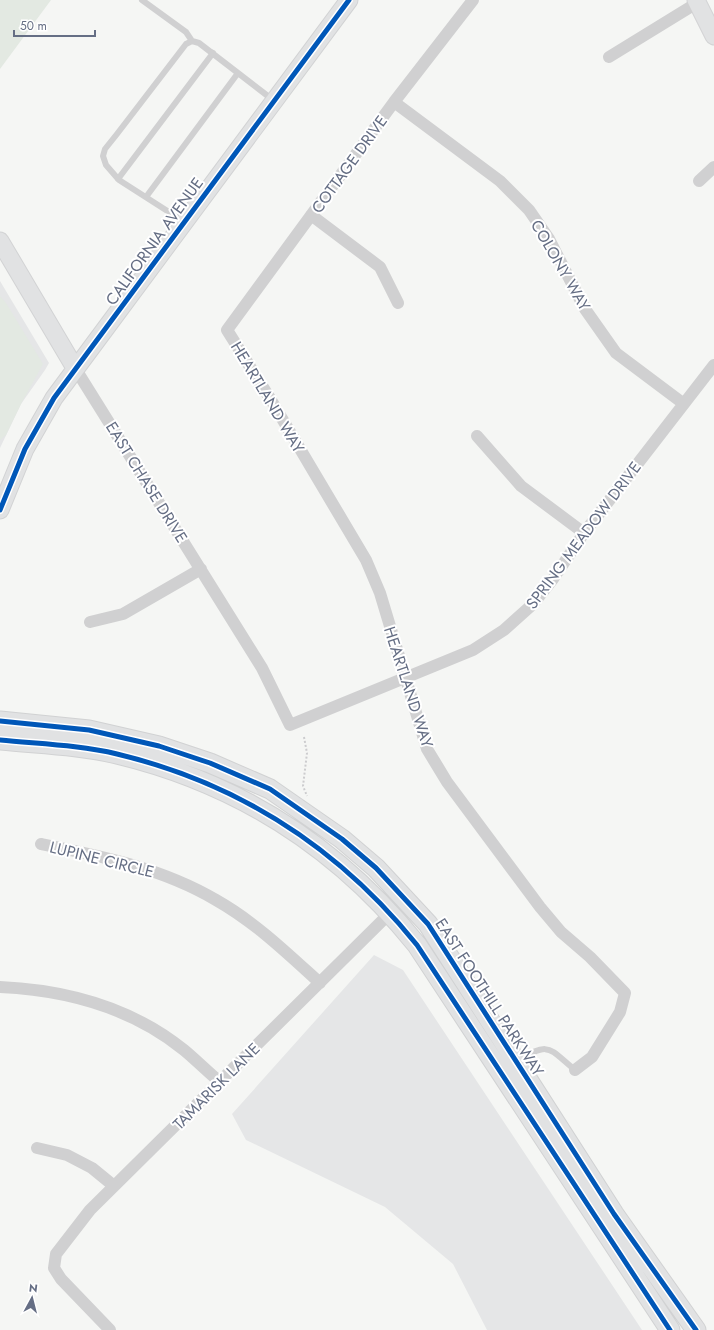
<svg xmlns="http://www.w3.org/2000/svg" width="714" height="1330" font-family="Jost,sans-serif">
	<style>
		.built { fill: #e5e6e7 }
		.green { fill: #e3e9e2 }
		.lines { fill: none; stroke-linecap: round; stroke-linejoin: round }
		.secondary-casing { stroke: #d2d3d4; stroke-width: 19 }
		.primary-casing { stroke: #d1d2d3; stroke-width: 21 }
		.path { stroke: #ccccce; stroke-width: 2; stroke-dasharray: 2 2; stroke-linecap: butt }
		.lane { stroke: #d0d0d1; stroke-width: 6 }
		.street { stroke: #d0d0d1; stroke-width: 12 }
		.secondary { stroke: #e1e2e3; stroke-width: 17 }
		.primary { stroke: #e1e2e3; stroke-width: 19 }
		.cycleway-casing { stroke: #fff; stroke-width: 8 }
		.cycleway { stroke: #0057b8; stroke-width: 5 }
		.labels { text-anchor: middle; stroke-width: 4; stroke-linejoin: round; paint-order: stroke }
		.street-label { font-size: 16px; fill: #656e84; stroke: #fff }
	</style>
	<rect width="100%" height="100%" fill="#f5f6f4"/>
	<path class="built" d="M0 281 49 363 45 370 21 404 0 448Z
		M374 955 403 970 642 1330H487L453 1264 385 1207 246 1140 232 1114Z"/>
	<path class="green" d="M0 0H51L0 69Z
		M0 296 6 303 43 364 21 404 6 435 0 440Z"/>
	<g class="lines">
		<g class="secondary-casing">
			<path id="secondary" d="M696 0 714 36
				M0 241 75 368
				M0 510 25 449 54 398 349 0"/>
		</g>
		<g class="primary-casing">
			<path id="primary" d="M0 721 89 730 159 746 210 763 270 789 342 839 376 868 428 924 614 1214 696 1330
				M0 740C39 744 79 745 117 754 238 783 339 848 417 945L670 1330"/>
		</g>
		<path class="path" d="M304 737 307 753 303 786 307 796"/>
		<path class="lane" d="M142 0 186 32 192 41
			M118 179 213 53
			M146 197 238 73
			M183 221 119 180 106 165 103 156 105 149 117 134 186 44 192 41 199 43 273 100
			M517 1060C551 1042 547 1047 575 1070"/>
		<path class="street" d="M473 0 394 102 227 330 271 400 366 560 380 593 427 749 447 782 540 907 561 932 590 957 625 993 620 1012 592 1057 575 1070
			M609 57 697 3
			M394 102 500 181 529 210 549 239 585 309 616 353 684 404
			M699 181 714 167
			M311 215 380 267 398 303
			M75 368 262 668 290 725 473 650 504 630 533 604 553 579 584 533 714 365
			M477 436 521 486 584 533
			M90 622 123 614 201 569
			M41 844C101 856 162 868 216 900 255 922 287 953 320 983
			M0 987C66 990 132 1008 184 1050 196 1060 208 1072 220 1082
			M37 1148 67 1155 92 1168 114 1186
			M110 1330 61 1279 54 1268 56 1254 90 1210 391 912"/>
		<use href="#secondary" class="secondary"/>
		<use href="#primary" class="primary"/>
		<g class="cycleway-casing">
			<path id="cycleway" d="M0 510 25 449 54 398 349 0
				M0 721 89 730 159 746 210 763 270 789 342 839 376 868 428 924 614 1214 696 1330
				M0 740C39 744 79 745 117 754 238 783 339 848 417 945L670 1330"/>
		</g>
		<use href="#cycleway" class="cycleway"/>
	</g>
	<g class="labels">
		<g class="street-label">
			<text transform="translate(349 164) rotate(-54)" y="6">COTTAGE DRIVE</text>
			<text transform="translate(154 241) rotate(-54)" y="6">CALIFORNIA AVENUE</text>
			<text transform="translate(561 265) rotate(60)" y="6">COLONY WAY</text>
			<text transform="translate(268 397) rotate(59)" y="6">HEARTLAND WAY</text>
			<text transform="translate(147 482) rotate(58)" y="6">EAST CHASE DRIVE</text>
			<text transform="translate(583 535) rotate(-53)" y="6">SPRING MEADOW DRIVE</text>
			<text transform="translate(409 687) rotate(72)" y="6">HEARTLAND WAY</text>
			<text transform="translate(102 859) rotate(14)" y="6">LUPINE CIRCLE</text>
			<text transform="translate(490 997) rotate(57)" y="6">EAST FOOTHILL PARKWAY</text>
			<text transform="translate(216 1086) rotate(-45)" y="6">TAMARISK LANE</text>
		</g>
	</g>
	<g transform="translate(32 1298) rotate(7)" stroke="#ffffff" stroke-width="3" paint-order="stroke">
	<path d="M0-3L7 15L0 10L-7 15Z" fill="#656e84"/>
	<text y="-6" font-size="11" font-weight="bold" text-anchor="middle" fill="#656e84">N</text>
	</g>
	<path d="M14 30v6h81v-6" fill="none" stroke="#656e84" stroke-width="2"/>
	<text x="20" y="30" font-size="12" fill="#656e84" stroke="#ffffff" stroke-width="3" paint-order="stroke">50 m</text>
</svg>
